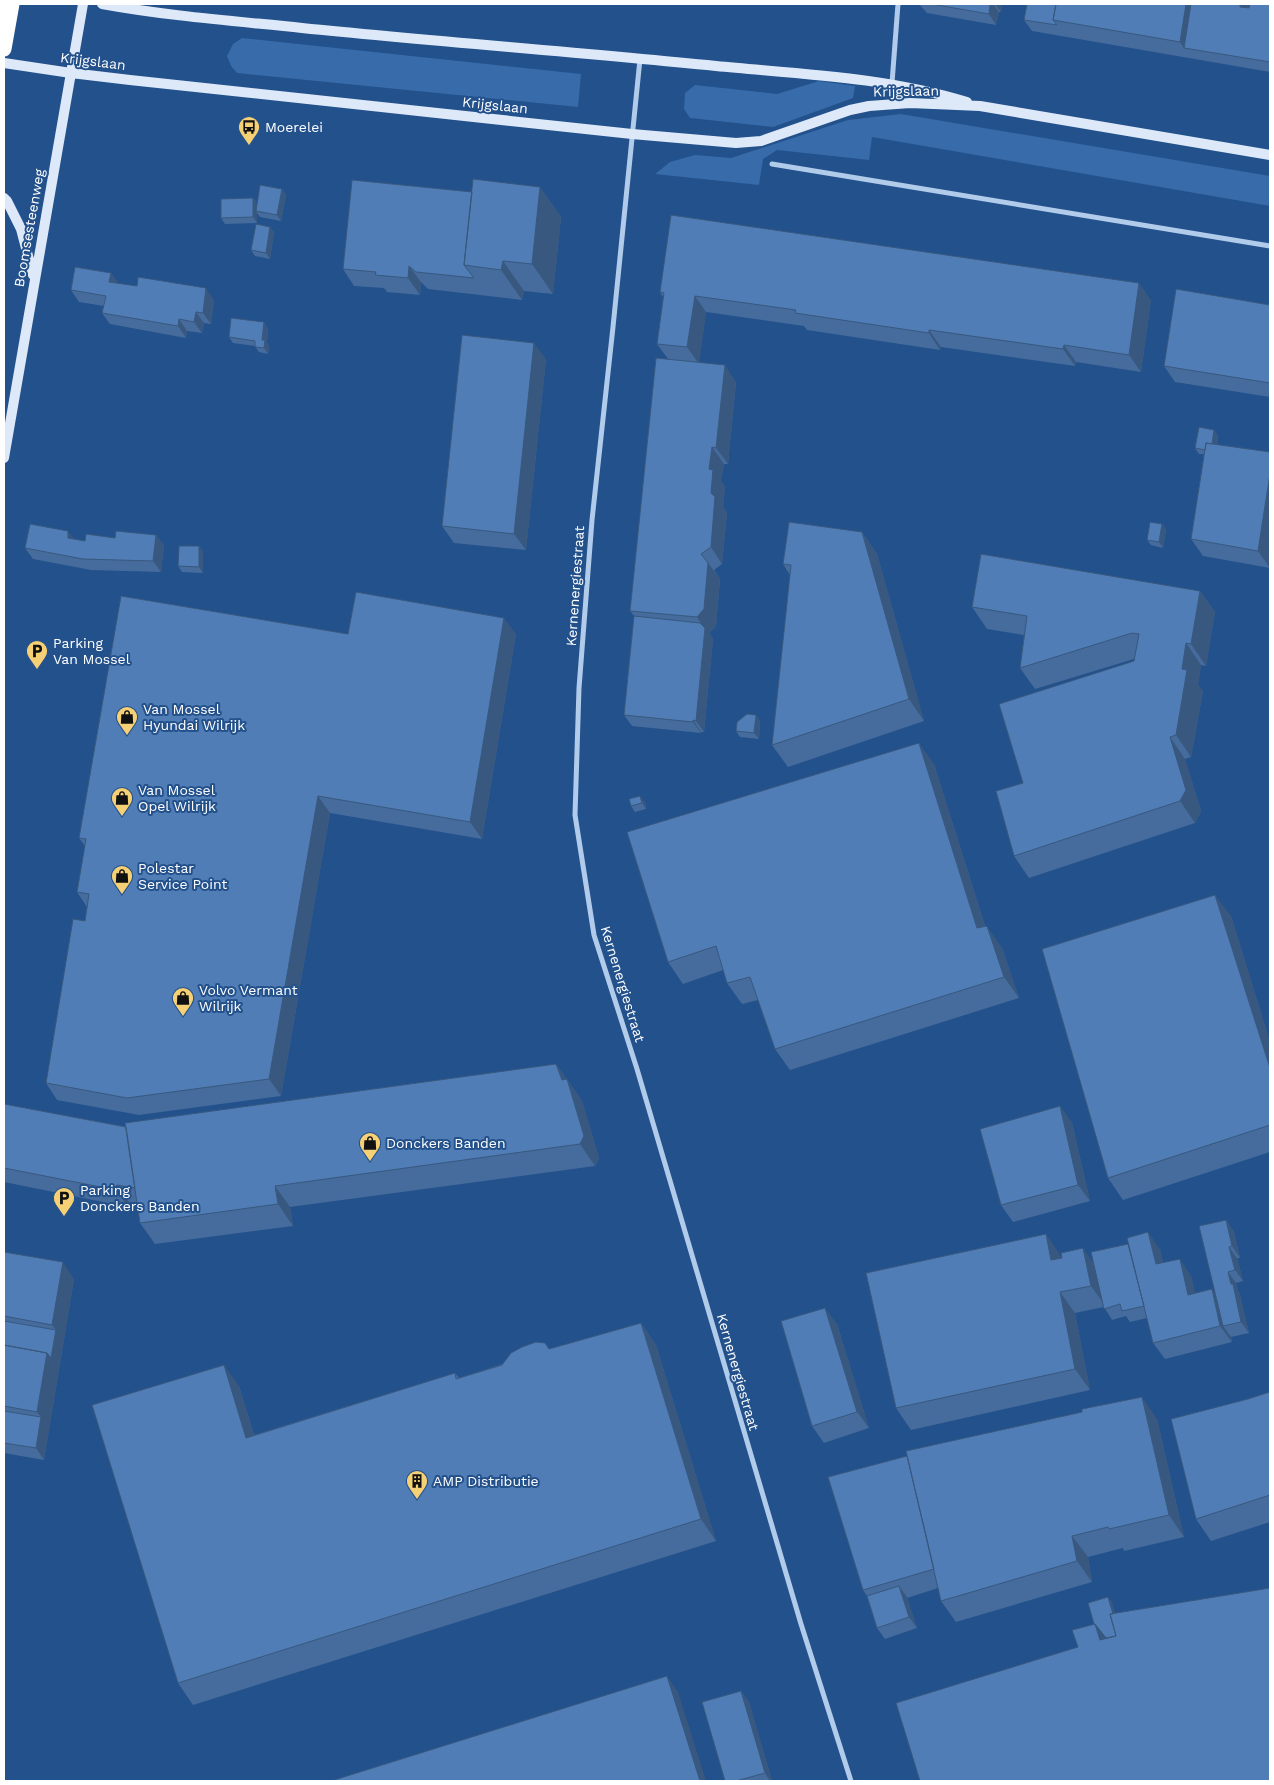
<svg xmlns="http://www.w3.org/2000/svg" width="1274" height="1785" font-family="'Work Sans',sans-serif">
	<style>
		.green { fill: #376ba9 }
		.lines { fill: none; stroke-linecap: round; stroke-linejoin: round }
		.street { stroke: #b1cbeb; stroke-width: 5 }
		.secondary { stroke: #dde9f9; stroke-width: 10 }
		.highway { stroke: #fff; stroke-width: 15 }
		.wall { fill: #456c9c }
		.shaded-wall { fill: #38587f }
		.building { fill: #507db5; stroke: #38587f }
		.labels { text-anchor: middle; stroke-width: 4; stroke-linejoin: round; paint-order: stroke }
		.street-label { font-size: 14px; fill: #fff; stroke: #23518c }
		.poi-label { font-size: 14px; fill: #fff; stroke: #23518c; text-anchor: start }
	</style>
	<rect width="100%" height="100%" fill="#23518c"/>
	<path class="green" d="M242 38 581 74 578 107 237 73 231 66 227 56 233 44Z
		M819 81 855 86 853 98 773 127 690 118 684 109 685 93 695 85 777 94Z
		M901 114 1270 176V206L872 137 869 160 777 150 763 159 759 185 655 174 670 162 695 155 731 158 848 120Z"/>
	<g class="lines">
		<path class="street" d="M640 59 613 327 592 520 579 688 575 815 594 935 637 1069 801 1624 851 1781
			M892 83 898 4
			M772 164 1270 246"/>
		<path class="secondary" d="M102 4C168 16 235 21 302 28 440 42 578 52 716 66 800 74 886 77 967 102
			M4 63 71 73 130 80 632 134 736 143 761 141 850 110 869 106 910 103 980 106 1270 155
			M4 198 7 201 21 229 33 275
			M4 458 83 4"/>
		<path class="highway" d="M4 49 12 4"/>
	</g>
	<path class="wall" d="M919 4H1002L1001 12H999L996 25 927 13Z
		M1027 4H1188L1191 7 1249 8 1270 4V72L1032 31 1024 20Z
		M540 187 561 217 553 294 524 291 522 300 428 289 421 282 420 295 387 292 384 288 354 286 343 269 472 192Z
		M282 189 286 195 281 221 260 217 257 213V223L225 224 221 218 253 198 257 204V206Z
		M270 227 274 232 270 259 255 256 251 250Z
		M111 273 118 283 214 300 211 324 204 323 202 333 187 331 186 338 110 324 102 313 104 306 79 302 71 290Z
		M660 292 1151 300 1141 372 1076 362 1075 366 941 347 940 350 807 330 804 326 706 312 699 362 736 382 728 464H724L721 481 725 487 723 507 727 513 722 564 714 570 720 579 716 626 709 633 713 639 704 732H701V733L632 726 624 715 634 616 630 611 668 359 657 344 663 297Z
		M1270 305V397L1175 382 1164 366Z
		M268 328 267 342 269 346 268 354 259 352 255 346 233 343 229 337Z
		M546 359 526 550 454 543 442 526Z
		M1214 430 1218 436 1217 445 1270 568 1203 556 1191 539 1204 454H1199L1195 448Z
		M1162 524 1166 530 1163 548 1151 545 1147 540Z
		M862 532 877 554 924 721 788 767 772 745 790 575 783 564Z
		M156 535 164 546 161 572 91 570 33 559 25 548 74 539 85 541Z
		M199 546 203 552V573L182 572 178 566Z
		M1200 591 1215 612 1206 666 1201 665 1198 685 1203 691 1191 757 1185 759 1201 811 1195 823 1029 878 1014 856 1023 783 1134 661V659L1035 689 1020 668 1024 635 987 629 972 607Z
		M348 634H516L482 839 330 813 281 1096 139 1115 57 1100 46 1083 85 921 87 907 77 892 85 846 79 838Z
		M756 715 760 721 759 739 740 737 736 731Z
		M934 764 985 926 1002 948 1019 998 790 1070 775 1049 758 1000 742 1004 727 983 723 970 683 984 668 962Z
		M645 802 646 809 635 812 631 806Z
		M1231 916 1270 1042V1152L1123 1200 1108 1178Z
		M556 1064 582 1101 599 1158 595 1166 290 1207 293 1226 155 1244 140 1223 137 1203 129 1202 128 1207 4 1182V1104L126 1127Z
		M1060 1106 1072 1123 1090 1201 1013 1222 1001 1205Z
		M1226 1220 1234 1232 1240 1258H1237L1243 1281 1236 1283 1238 1291 1240 1295 1249 1333 1231 1337 1232 1342 1165 1359 1153 1343 1147 1318 1130 1322 1126 1316 1112 1320 1104 1307 1075 1313 1090 1390 911 1430 896 1408 1061 1256V1258L1094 1264 1160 1249 1163 1263 1191 1276 1195 1293 1212 1289 1215 1294Z
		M4 1252 74 1279 44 1460 4 1453Z
		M641 1323 656 1345 716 1541 193 1705 178 1683 239 1386 254 1435 455 1373 459 1378 549 1349Z
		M837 1324 869 1428 824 1443 812 1426Z
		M1270 1392V1522L1211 1541 1196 1519 1248 1399Z
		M1082 1412 1157 1419 1184 1537 1124 1551 1123 1548 1088 1557 1092 1582 956 1622 941 1601 938 1588 907 1598 917 1628 885 1639 877 1628 867 1596 863 1590Z
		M741 1691 749 1702 772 1781H725Z"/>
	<path class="shaded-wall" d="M990 4H993L999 12 996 25 989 14Z
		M995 4H1002L1001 12Z
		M1186 4H1188L1198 18 1184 48 1180 42Z
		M1240 4H1250L1247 18 1240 7Z
		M540 187 561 217 553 294 532 264Z
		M282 189 286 195 281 221 277 215Z
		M253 198 257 204V212L256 211 257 213V223L253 217Z
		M270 227 274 232 270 259 266 253Z
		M503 261 524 291 522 300 501 270Z
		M409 266 421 282 420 295 408 278Z
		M111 273 119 284 109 282Z
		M1139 283 1151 300 1141 372 1129 355Z
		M206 288 214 300 211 324 203 313Z
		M695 296 706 312 699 364 687 347Z
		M196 312 204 323 202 333 194 322Z
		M179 319 187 331 186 338 178 326Z
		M264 322 268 328 267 342 269 346 268 354 264 348 262 340Z
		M929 330 941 347 940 350 929 333Z
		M534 343 546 359 526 550 514 534Z
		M1064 345 1076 362 1075 366 1063 349Z
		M725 365 736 382 728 464 716 448Z
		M1214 430 1218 436 1215 456 1211 450Z
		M712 447 724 464 721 481 725 487 723 507 727 513 722 564 711 547V493L709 469Z
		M1270 474V568L1258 551Z
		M1162 524 1166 530 1163 548 1159 542Z
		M68 531 76 542 68 538Z
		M862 532 877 554 924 721 909 699Z
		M156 535 164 546 161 572 153 561Z
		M199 546 203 552V573L199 567Z
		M708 563 720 579 716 626 709 633 713 639 704 732 696 721 705 630 697 617Z
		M1200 591 1215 612 1206 666 1191 644Z
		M504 618 516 634 482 839 470 822Z
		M1186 643 1201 665 1198 685 1203 691 1191 757 1176 735 1182 669Z
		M756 715 760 721 759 739 754 733Z
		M693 720 701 732V733L693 722Z
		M1170 737 1185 759 1201 811 1195 823 1180 801Z
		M919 743 934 764 992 949 977 928Z
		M318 796 330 813 281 1096 269 1079Z
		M640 796 645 802 646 809 642 803Z
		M1215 895 1231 916 1270 1042V1068Z
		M987 926 1002 948 1019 998 1004 977Z
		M556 1064 582 1101 599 1158 595 1166 580 1144Z
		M1060 1106 1072 1123 1090 1201 1078 1185Z
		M117 1185 129 1202 128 1207 116 1190Z
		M275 1186 290 1207 293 1226 278 1204Z
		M1226 1220 1234 1232 1240 1258 1232 1246Z
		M1148 1232 1160 1249 1168 1281 1156 1264Z
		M1046 1234 1061 1256 1066 1281 1051 1260Z
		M1229 1247 1237 1258 1243 1281 1235 1270Z
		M1083 1248 1098 1269 1106 1307 1091 1286Z
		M1180 1259 1191 1276 1200 1311 1188 1295Z
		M63 1262 74 1279 44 1460 36 1448 41 1417 37 1412 47 1353 56 1330 52 1325Z
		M1228 1272 1236 1283 1238 1291 1240 1295 1249 1333 1241 1322Z
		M1212 1289 1224 1306 1223 1326 1231 1337 1232 1342 1220 1326Z
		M1060 1292 1075 1313 1090 1390 1075 1369Z
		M825 1308 837 1324 869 1428 857 1412Z
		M641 1323 656 1345 716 1541 701 1519Z
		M224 1365 239 1386 261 1459 246 1438Z
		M1142 1397 1157 1419 1184 1537 1169 1515Z
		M1072 1536 1088 1557 1092 1582 1077 1561Z
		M899 1586 907 1597 917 1628 909 1617Z
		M1108 1597 1112 1602 1124 1640 1120 1635Z
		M1095 1624 1110 1645 1100 1640Z
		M667 1676 678 1692 706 1781H700Z
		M741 1691 749 1702 772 1781H770L765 1773Z"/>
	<path class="building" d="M931 4H990L989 14Z
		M1027 4H1056L1053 20 1057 25 1024 20Z
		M1056 4H1186L1180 42 1053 20Z
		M1191 4H1240V7L1249 8 1250 4H1270V62L1184 48Z
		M473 179 540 187 532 264 503 261 501 270 464 265Z
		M352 180 472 192 464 265 474 278 416 272 409 266 408 278 375 275 376 272 343 269Z
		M260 185 282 189 277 215 256 211Z
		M253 198V217L221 218V199Z
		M671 215 1139 283 1129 355 1064 345 1063 349 929 330V333L795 313 796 310 695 296 687 347 657 344 664 293 660 292Z
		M256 224 270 227 266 253 251 250Z
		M75 267 111 273 109 282 137 286 138 277 206 288 203 313 196 312 194 322 179 319 178 326 102 313 106 296 71 290Z
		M1176 289 1270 305V383L1164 366Z
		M231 318 264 322 262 340H265L264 348 255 347V341L229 337Z
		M462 335 534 343 514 534 442 526Z
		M656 358 725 365 716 448 712 447 709 469 713 470 711 493 715 497 711 547 701 554 708 563 704 609 697 617 630 611Z
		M1199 427 1214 430 1212 444 1206 443 1205 450 1195 448Z
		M1206 443 1270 452V474L1258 551 1191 539Z
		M789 522 862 532 909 699 772 745 791 565 783 564Z
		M1150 522 1162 524 1159 542 1147 540Z
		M30 524 68 531V538L85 541 86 534 115 538 116 531 156 535 153 561 83 559 25 548Z
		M179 546H199V567L178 566Z
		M981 554 1200 591 1191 644 1186 643 1182 669 1187 670 1176 735 1170 737 1186 790 1180 801 1014 856 996 791 1023 783 999 704 1134 661 1139 634 1132 633 1020 668 1027 616 972 607Z
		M356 592 504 618 470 822 318 796 269 1079 127 1098 46 1083 73 919 85 921 89 894 77 892 86 839 79 838 121 596 348 634Z
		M634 616 700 623 705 628 696 721 693 720V722L624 715Z
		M747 714 756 715 754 733 736 731 737 722Z
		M919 743 977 928 987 926 1004 977 775 1049 750 977 727 983 716 946 668 962 627 832Z
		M640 796 642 803 631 806 629 799Z
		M1215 895 1270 1068V1125L1108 1178 1042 949Z
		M556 1064 562 1080 567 1079 584 1136 580 1144 275 1186 278 1204 140 1223 125 1123Z
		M4 1104 126 1127 135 1188 117 1185 116 1190 4 1168Z
		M1060 1106 1078 1185 1001 1205 980 1129Z
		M1226 1220 1232 1246 1229 1247 1235 1270 1228 1272 1231 1284H1233L1241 1322 1223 1326 1199 1226Z
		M1148 1232 1156 1264 1180 1259 1188 1295 1212 1289 1220 1326 1153 1343 1127 1238Z
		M1046 1234 1051 1260 1062 1258 1061 1253 1083 1248 1091 1286 1060 1292 1075 1369 896 1408 866 1273Z
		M1128 1244 1144 1306 1122 1311 1120 1304 1104 1309 1091 1252Z
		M4 1252 63 1262 52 1325 4 1316Z
		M825 1308 857 1412 812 1426 781 1321Z
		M4 1321 56 1330 51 1358 47 1353 4 1345Z
		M641 1323 701 1519 178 1683 92 1405 224 1365 246 1438 455 1373 456 1379 502 1365 511 1353 522 1347 536 1342 545 1343 549 1349Z
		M4 1345 47 1353 37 1412 4 1406Z
		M1270 1392V1495L1196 1519 1171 1419 1248 1399Z
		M1142 1397 1169 1515 1109 1529 1108 1527 1072 1536 1077 1561 941 1601 906 1451 1082 1412V1409Z
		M4 1411 41 1417 36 1448 4 1443Z
		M907 1456 934 1569 863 1590 828 1477Z
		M899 1586 909 1617 877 1628 867 1596Z
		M1270 1588V1781H920L896 1703 1078 1647 1072 1630 1095 1624 1100 1640 1116 1636 1110 1614Z
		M1108 1597 1113 1614H1110L1116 1636 1106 1638 1095 1624H1094L1088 1603Z
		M667 1676 700 1781H331Z
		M741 1691 765 1773 736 1781H725L702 1702Z"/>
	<defs>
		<g id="bus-pin" transform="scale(1.125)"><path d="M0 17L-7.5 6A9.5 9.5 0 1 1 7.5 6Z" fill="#f6d074" stroke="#23518c"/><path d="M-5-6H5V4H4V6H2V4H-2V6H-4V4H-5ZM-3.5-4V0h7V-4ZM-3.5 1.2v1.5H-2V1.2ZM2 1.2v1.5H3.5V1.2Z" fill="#111"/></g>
		<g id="parking-pin" transform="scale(1.125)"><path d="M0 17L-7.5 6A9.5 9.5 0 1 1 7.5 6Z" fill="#f6d074" stroke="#23518c"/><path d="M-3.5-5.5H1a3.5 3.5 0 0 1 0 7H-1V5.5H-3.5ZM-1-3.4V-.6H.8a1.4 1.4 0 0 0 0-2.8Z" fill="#111"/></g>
		<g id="shop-pin" transform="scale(1.125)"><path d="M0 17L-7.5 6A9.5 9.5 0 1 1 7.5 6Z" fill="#f6d074" stroke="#23518c"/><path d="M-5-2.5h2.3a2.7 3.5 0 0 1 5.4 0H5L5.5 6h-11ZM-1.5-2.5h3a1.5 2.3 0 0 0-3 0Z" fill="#111"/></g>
		<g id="building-pin" transform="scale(1.125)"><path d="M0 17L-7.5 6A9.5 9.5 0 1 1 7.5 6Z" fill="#f6d074" stroke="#23518c"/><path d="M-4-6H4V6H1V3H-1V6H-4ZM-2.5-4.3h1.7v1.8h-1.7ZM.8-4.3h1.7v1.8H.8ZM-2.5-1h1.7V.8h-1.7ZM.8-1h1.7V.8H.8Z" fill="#111"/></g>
	</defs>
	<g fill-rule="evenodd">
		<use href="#bus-pin" x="249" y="127"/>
		<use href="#parking-pin" x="37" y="651"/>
		<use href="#shop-pin" x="127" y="717"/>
		<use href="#shop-pin" x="122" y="798"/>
		<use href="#shop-pin" x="122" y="876"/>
		<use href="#shop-pin" x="183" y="998"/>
		<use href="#shop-pin" x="370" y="1143"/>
		<use href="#parking-pin" x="64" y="1198"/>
		<use href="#building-pin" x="417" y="1481"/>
	</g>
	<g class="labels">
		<g class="street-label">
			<text transform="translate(93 61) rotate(7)" y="5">Krijgslaan</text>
			<text transform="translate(906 91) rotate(-1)" y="5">Krijgslaan</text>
			<text transform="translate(495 105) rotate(6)" y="5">Krijgslaan</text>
			<text transform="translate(29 228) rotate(-80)" y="5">Boomsesteenweg</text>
			<text transform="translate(575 586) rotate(-86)" y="5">Kernenergiestraat</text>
			<text transform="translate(623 984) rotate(73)" y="5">Kernenergiestraat</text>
			<text transform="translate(738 1372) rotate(74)" y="5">Kernenergiestraat</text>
		</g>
		<g class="poi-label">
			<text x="265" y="132">Moerelei</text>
			<text x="53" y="648">Parking<tspan x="53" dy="16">Van Mossel</tspan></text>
			<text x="143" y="714">Van Mossel<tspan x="143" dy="16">Hyundai Wilrijk</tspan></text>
			<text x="138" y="795">Van Mossel<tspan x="138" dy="16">Opel Wilrijk</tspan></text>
			<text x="138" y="873">Polestar<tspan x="138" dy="16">Service Point</tspan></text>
			<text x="199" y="995">Volvo Vermant<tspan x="199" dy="16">Wilrijk</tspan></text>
			<text x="386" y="1148">Donckers Banden</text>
			<text x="80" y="1195">Parking<tspan x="80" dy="16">Donckers Banden</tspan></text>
			<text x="433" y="1486">AMP Distributie</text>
		</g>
	</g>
	<rect width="1274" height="1785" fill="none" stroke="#ffffff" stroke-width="10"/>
</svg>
